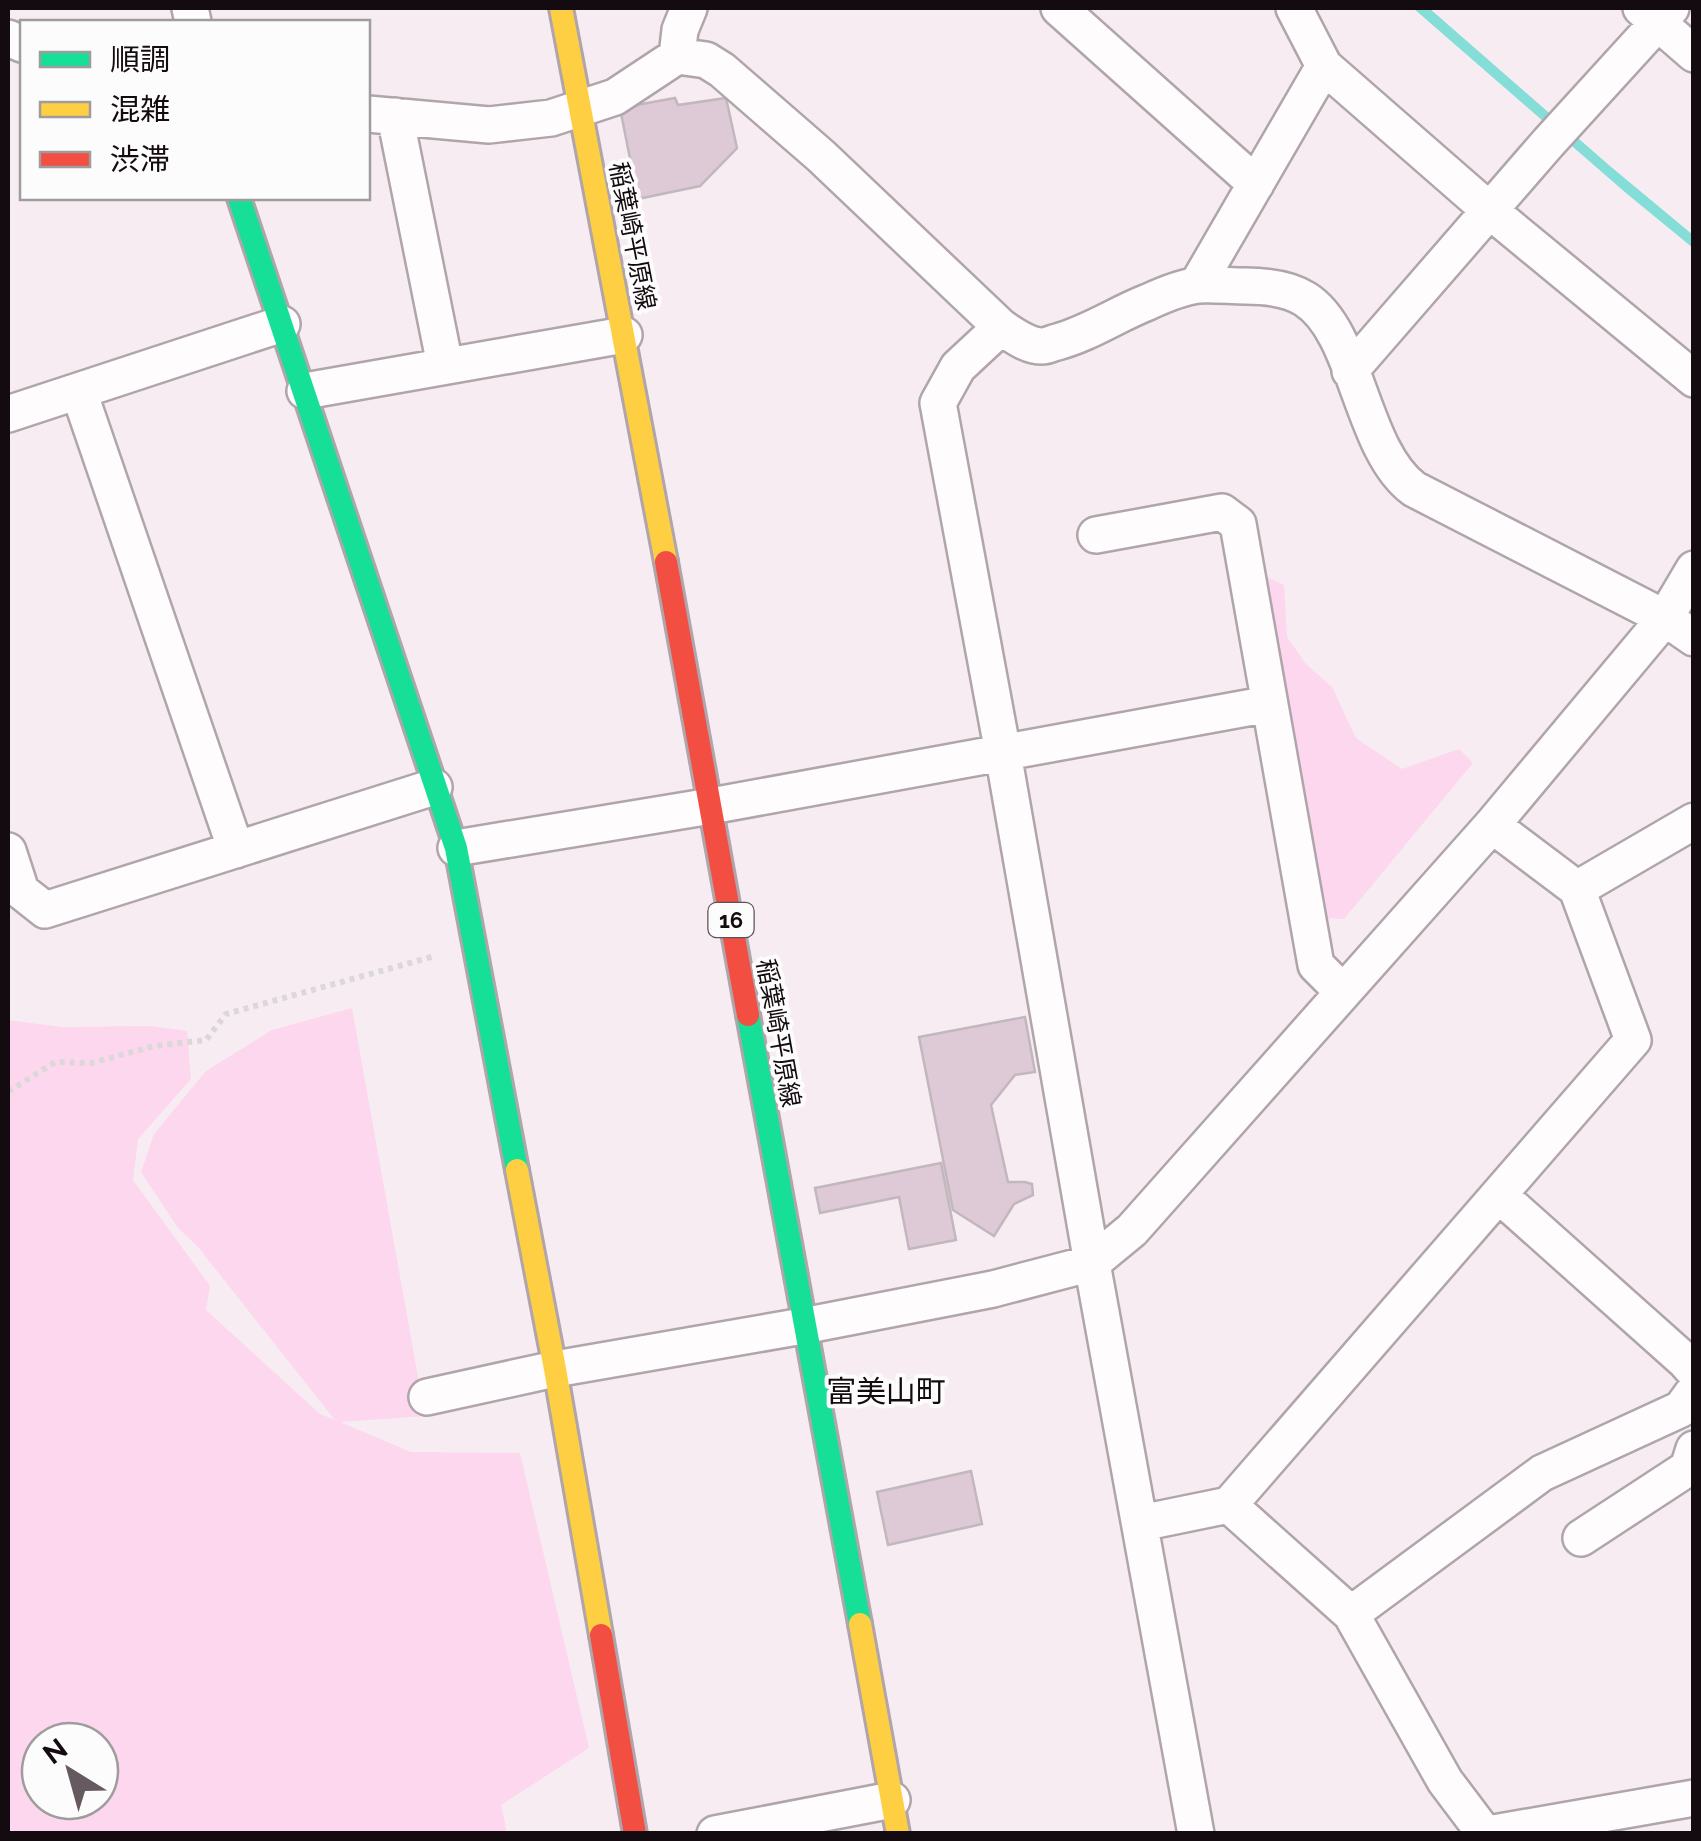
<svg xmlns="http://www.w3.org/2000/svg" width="1701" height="1841" font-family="Raleway,'Noto Sans JP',sans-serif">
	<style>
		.green { fill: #fcd7ee; fill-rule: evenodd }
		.water { fill: #84ddd7 }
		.building { fill: #dec9d6; stroke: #c2b7bd; stroke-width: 2.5 }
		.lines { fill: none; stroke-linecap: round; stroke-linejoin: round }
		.street-casing { stroke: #afa5ab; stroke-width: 40 }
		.fast-casing { stroke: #afa5ab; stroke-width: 28 }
		.slow-casing { stroke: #afa5ab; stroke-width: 28 }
		.jam-casing { stroke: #afa5ab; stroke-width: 28 }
		.path { stroke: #dcd8da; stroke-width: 6; stroke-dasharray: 5 5; stroke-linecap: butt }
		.street { stroke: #fefcfd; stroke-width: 35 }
		.fast { stroke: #16e098; stroke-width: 22 }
		.slow { stroke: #ffcf43; stroke-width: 22 }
		.jam { stroke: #f24e42; stroke-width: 22 }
		.labels { text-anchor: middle; stroke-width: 8; stroke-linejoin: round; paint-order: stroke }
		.shield { fill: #fcfcfc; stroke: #5a5357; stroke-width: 2.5 }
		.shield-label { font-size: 22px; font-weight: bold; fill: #140b10 }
		.street-label { font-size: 25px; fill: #140b10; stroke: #fcfcfc }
		.quarter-label { font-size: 30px; fill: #140b10; stroke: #fcfcfc }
	</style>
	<rect width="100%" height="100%" fill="#f8ecf3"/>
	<path class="green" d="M1263 575 1284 585 1287 637 1306 664 1332 687 1356 738 1402 769 1459 749 1473 763 1344 919 1321 918Z
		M352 1008 425 1416 340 1422 411 1452 520 1453 589 1748 501 1805 507 1833 8 1834V1020L62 1027 150 1026 187 1031 191 1079 138 1139 133 1180 210 1286 206 1310 320 1414 335 1420 198 1247 178 1228 141 1172 154 1134 206 1071 272 1030ZM40 1741H100V1801H40Z"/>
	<path class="water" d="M1413 8H1429L1610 166 1693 235V248L1626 193Z"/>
	<path class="building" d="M675 98 678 105 726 98 737 148 700 186 638 199 620 108Z
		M1025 1017 1035 1072 1015 1075 991 1105 1008 1182H1025L1032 1184 1033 1195 1014 1204 994 1236 953 1210 919 1037Z
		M941 1163 956 1240 909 1249 899 1197 820 1213 815 1188Z
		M971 1471 982 1524 888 1545 877 1492Z"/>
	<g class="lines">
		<g class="street-casing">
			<path id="street" d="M190 8 193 22
				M1059 8 1256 184
				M1294 8 1324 66 1489 210 1694 379
				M1641 8 1694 54
				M8 38 22 44
				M677 56 680 30 689 8
				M368 114 489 125 551 118 615 97 677 56 706 60 722 70 821 156 1001 327C1013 335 1027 346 1042 346 1048 346 1052 343 1057 342 1090 333 1117 314 1148 302 1163 295 1183 287 1199 285 1214 284 1230 286 1245 286 1264 286 1288 288 1305 299 1358 332 1360 449 1414 489L1665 618 1694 638
				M395 116 445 365
				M1197 285 1324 66
				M1001 327 958 367 938 403 1003 753 1092 1263 1196 1834
				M1350 371 1548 143 1671 8
				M305 391 624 335
				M79 392 236 850
				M8 414 282 324
				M1096 535 1222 512 1238 524 1316 965 1342 991
				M456 848 711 806 1269 704
				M8 851 21 891 45 910 434 787
				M1577 889 1694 821
				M1499 1195 1685 1361 1694 1371
				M427 1397 555 1369 803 1326 993 1289 1092 1263 1132 1230 1492 825 1665 618 1694 569
				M1229 1505 1351 1614 1445 1781 1485 1834
				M1141 1523 1229 1505 1633 1040 1577 889 1492 825
				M1581 1538 1688 1468 1694 1449
				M1351 1614 1542 1473 1681 1409 1694 1391
				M715 1834 892 1800
				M1488 1834 1694 1798"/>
		</g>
		<g class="fast-casing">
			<path id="fast" d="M239 198 456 848 517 1170
				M748 1015 860 1624"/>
		</g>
		<g class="slow-casing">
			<path id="slow" d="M561 8 666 562
				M517 1170 555 1369 601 1635
				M860 1624 898 1834"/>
		</g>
		<g class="jam-casing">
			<path id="jam" d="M666 562 748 1015
				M601 1635 635 1834"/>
		</g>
		<path class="path" d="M8 1089 11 1090 55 1062 92 1063 154 1046 206 1040 226 1014 435 956"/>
		<use href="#street" class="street"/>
		<use href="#fast" class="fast"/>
		<use href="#slow" class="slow"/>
		<use href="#jam" class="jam"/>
	</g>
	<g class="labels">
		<rect class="shield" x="708.5" y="903" width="45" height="34" rx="8"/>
		<g class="shield-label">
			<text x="731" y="928">16</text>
		</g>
		<g class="street-label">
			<text transform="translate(633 236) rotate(79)" y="9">稲葉崎平原線</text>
			<text transform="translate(779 1033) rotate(80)" y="9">稲葉崎平原線</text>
		</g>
		<g class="quarter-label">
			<text x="886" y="1402">富美山町</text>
		</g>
	</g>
	<rect width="1701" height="1841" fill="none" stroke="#140b10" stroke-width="20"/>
	<rect x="20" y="20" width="350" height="180" fill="#fcfcfc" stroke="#9f9c9e" stroke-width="2.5"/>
	<rect x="40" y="52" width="50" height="15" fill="#16e098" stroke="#9f9c9e" stroke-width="2.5"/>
	<text x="110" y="70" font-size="30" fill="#140b10">順調</text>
	<rect x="40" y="102" width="50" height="15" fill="#ffcf43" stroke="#9f9c9e" stroke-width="2.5"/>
	<text x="110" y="120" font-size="30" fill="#140b10">混雑</text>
	<rect x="40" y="152" width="50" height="15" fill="#f24e42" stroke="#9f9c9e" stroke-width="2.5"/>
	<text x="110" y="170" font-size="30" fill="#140b10">渋滞</text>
	<g transform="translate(70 1771) rotate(323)"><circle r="48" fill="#fcfcfc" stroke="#9f9c9e" stroke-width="2.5"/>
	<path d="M0-8L18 38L0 25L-18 38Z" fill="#645a5f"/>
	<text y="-15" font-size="28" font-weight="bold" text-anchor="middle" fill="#140b10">N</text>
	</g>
</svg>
